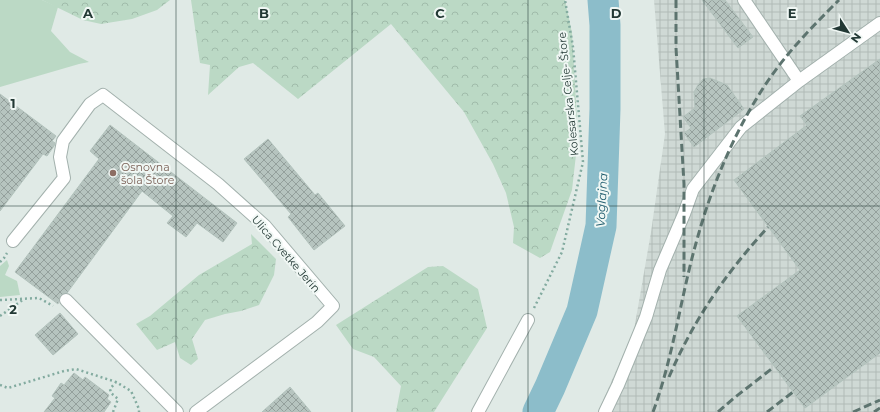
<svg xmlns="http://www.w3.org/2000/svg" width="880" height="412" font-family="Montserrat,sans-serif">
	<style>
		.industrial { fill: url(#industrial-grid) }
		.grass { fill: #bbd9c5 }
		.forest { fill: url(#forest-crowns) }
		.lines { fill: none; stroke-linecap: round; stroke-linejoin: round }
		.river { stroke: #8cbdca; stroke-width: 31 }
		.building { fill: url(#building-cross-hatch); stroke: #b3c3bd }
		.minor-casing { stroke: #a3b1ad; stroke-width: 14 }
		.path { stroke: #83aba0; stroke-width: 2.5; stroke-dasharray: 2 3; stroke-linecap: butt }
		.minor { stroke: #fff; stroke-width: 12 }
		.rail { stroke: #5d746f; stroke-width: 3; stroke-dasharray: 8 4; stroke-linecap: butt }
		.grid { fill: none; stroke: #223834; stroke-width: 1; stroke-opacity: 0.55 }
		.education-dot { fill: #8d6e63; stroke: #f0f7f4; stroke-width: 1.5 }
		.labels { text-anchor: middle; stroke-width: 4; stroke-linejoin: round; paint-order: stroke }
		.street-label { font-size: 11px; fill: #223834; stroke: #f0f7f4 }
		.education-label { font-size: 11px; fill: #785e54; stroke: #f0f7f4; text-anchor: start }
		.water-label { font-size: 12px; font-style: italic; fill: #225e6f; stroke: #f0f7f4 }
		.grid-label { font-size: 13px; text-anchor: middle; font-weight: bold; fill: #223834; stroke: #f0f7f4; stroke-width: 4; stroke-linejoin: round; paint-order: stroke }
	</style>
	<defs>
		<pattern id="industrial-grid" width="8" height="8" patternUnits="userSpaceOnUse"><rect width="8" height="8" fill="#cfd9d5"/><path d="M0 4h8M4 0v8" fill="none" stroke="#b1bbb7"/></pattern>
		<pattern id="forest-crowns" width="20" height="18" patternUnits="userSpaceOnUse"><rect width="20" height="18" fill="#bbd9c5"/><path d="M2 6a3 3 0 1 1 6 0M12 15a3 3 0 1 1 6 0" fill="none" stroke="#a0bbaa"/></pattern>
		<pattern id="building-cross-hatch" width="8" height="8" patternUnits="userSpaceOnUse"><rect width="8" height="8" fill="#b6c4bf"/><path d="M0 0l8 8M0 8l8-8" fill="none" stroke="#94a09c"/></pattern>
	</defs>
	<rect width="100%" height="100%" fill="#e0eae6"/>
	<path class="industrial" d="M654 0H880V412H598L634 330 651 232 665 134Z"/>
	<path class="grass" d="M0 0H42L58 7 51 31 70 52 89 62 79 64 0 87Z
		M7 260 9 266 5 275 17 281 20 295 0 297V266Z"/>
	<path class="forest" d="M42 0H170L157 10 132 19 101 24 83 20Z
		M191 0H565L572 33 578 137 572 190 550 252 540 258 513 243 514 227 506 193 493 164 464 112 391 24 298 99 253 63 239 67 208 95 210 65 200 63Z
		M251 234 276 259 274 275 259 305 241 311 225 314 205 320 192 339 198 359 191 365 180 358 175 342 157 350 136 324 150 316 199 275 252 244Z
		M443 266 478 289 487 328 434 412H396L401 386 374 357 353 349 336 325 428 267Z"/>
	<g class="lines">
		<path class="river" d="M538 412 550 387 582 311 601 226 605 109V25L603 0"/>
	</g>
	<path class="building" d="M702 0H725L753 37 738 48Z
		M880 59V353L805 408 737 316 800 270 734 180 807 125 800 116Z
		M710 78 727 85 744 109 694 147 684 133 691 128 683 117 695 108 694 92 698 85 703 79Z
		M0 94 56 136 52 141 55 143 54 146 47 156 43 154 0 211Z
		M110 125 237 223 223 242 197 223 186 237 167 223 173 216 142 191 67 293 60 295 58 304 15 272 99 159 90 151Z
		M268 139 315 195 318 193 345 226 314 250 288 217 291 214 244 159Z
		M60 313 78 334 53 355 35 335Z
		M74 373 83 380 85 377 109 395 107 399 111 402 104 412H44L55 398 52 396 61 383 64 385Z
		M290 387 311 412H262Z"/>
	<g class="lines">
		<g class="minor-casing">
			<path id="minor" d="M744 0 799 81
				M13 241 64 178 60 157 63 141 90 104 103 95 218 184 265 226 333 306 317 322 196 412
				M66 300 177 412
				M478 412 528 320
				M605 412 618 385 646 317 660 270 684 214 693 189 741 127 799 81 880 23"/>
		</g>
		<path class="path" d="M0 262 4 258 7 253
			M0 300 39 298 53 306
			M534 308 562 252 583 162 573 47 565 0
			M0 316 24 299
			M0 385 8 388 64 371 76 369 116 382 131 391 139 409V412
			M113 412 118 399 111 393 110 389 116 382"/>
		<use href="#minor" class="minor"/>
		<path class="rail" d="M676 0V48L684 184V277
			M669 377C694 319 726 273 768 227
			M653 412C674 355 681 294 698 236 715 175 745 107 785 58 802 37 820 19 839 0
			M718 412 734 398 774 367
			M767 412 793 392
			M853 412 880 400
			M874 412 880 408"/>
	</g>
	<path class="grid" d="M176 0V412M352 0V412M528 0V412M704 0V412M0 206H880"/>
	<circle class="education-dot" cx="113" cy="173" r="4"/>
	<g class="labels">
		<g class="street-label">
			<text transform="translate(568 94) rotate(-96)" y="4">Kolesarska Celje- Štore</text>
			<text transform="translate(286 254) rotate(49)" y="4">Ulica Cvetke Jerin</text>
		</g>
		<g class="education-label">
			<text x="121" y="171">Osnovna<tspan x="121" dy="13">šola Štore</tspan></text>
		</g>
		<g class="water-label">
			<text transform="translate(602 200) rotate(-87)" y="4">Voglajna</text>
		</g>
	</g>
	<g class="grid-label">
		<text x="88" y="18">A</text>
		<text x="264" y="18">B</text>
		<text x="440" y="18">C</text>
		<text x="616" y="18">D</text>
		<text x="792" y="18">E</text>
		<text x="13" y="108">1</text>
		<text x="13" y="314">2</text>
	</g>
	<g transform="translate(848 32) rotate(126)" stroke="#f0f7f4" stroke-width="3" paint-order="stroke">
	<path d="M0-3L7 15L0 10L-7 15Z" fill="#223834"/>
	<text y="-6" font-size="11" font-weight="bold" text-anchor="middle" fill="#223834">N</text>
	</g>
</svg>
